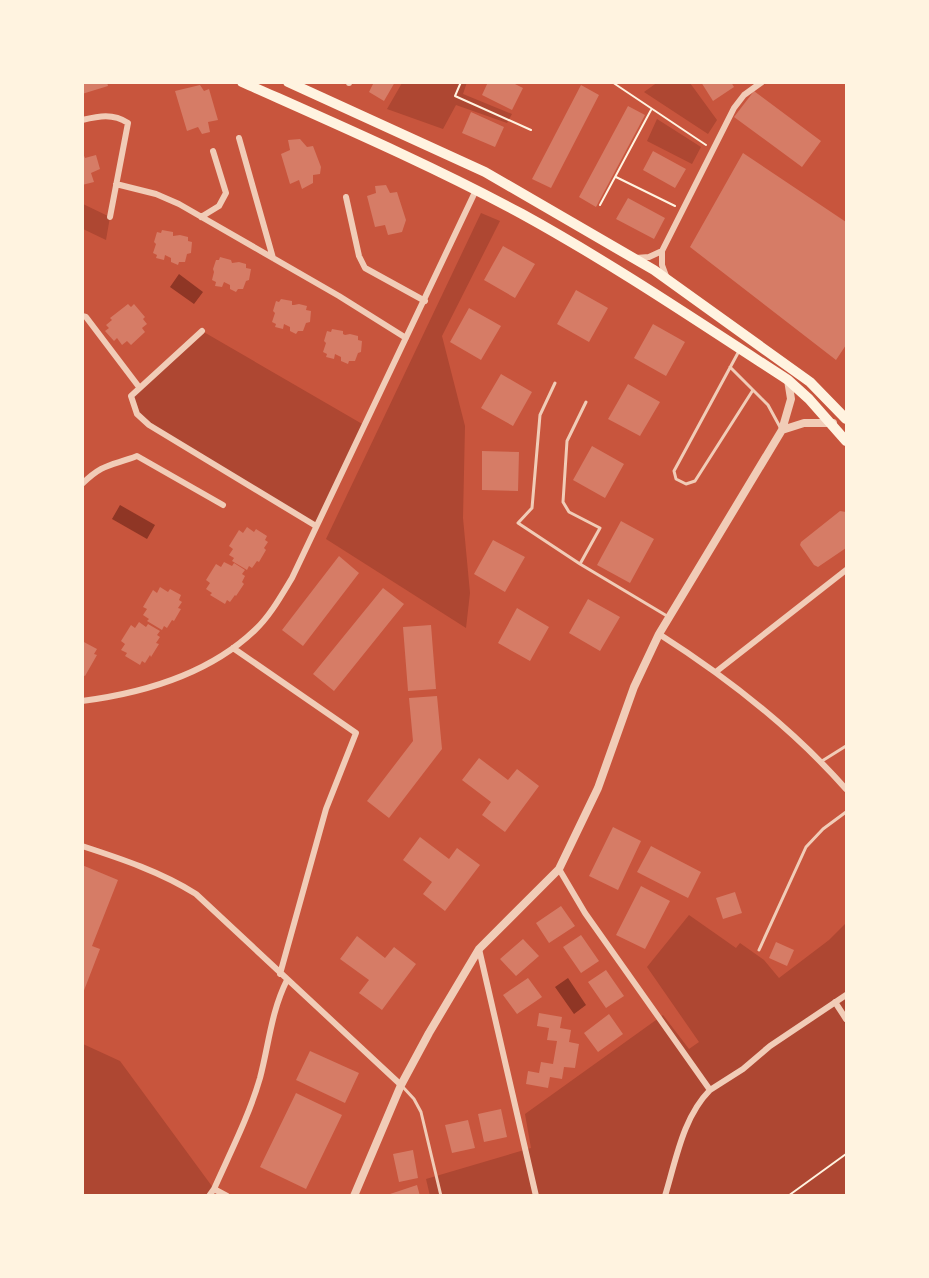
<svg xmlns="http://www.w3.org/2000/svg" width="929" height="1278" font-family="Raleway,sans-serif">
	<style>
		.green { fill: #ae4732 }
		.water { fill: #8f3625 }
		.building { fill: #d67c66 }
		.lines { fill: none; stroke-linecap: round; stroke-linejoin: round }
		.path { stroke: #fff3e0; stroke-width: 2 }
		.service { stroke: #f1ccb7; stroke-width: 3 }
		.minor { stroke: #f1ccb7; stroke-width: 6 }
		.tertiary { stroke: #f1ccb7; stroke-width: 8 }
		.primary { stroke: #fff3e0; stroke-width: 10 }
	</style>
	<rect width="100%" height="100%" fill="#c8553d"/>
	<path class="green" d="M467 82 463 94 512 114 507 123 456 105 443 129 387 109 402 83Z
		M658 82 690 83 717 120 708 134 644 92Z
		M657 119 701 147 692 164 647 141Z
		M83 204 110 217 106 240 83 229Z
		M481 213 500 221 442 336 465 426 463 518 470 593 466 628 326 539Z
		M202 331 364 425 316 526 149 425 137 414 131 396Z
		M689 915 736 948 740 943 764 960 779 978 829 940 846 923V1195L430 1196 426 1179 531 1148 525 1114 663 1015 689 1049 699 1042 647 967Z
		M83 1044 120 1061 214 1189 209 1196H83Z"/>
	<path class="water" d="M179 274 203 292 194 304 170 287Z
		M120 505 155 525 147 539 112 519Z
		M568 978 586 1005 574 1014 555 987Z"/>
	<path class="building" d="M82 82H107L108 86 82 94Z
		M374 82H395L384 101 369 92Z
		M488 82H511L523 88 512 110 482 95Z
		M701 82H731L734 87 713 101Z
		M200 85 204 91 209 89 218 120 208 122 210 132 202 134 198 127 187 131 175 91Z
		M581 85 599 95 551 188 532 179Z
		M754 91 821 141 802 167 734 117Z
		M628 106 645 115 596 207 579 197Z
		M471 112 504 127 495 147 462 133Z
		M300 139 307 147 313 146 321 167 320 174 313 175V183L302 189 299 180 290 184 281 154 290 150 288 140Z
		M82 151 85 158 96 155 100 169 91 173 94 182 82 185Z
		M653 151 686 169 675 188 643 170Z
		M743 153 846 222V345L836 360 690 247Z
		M386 185 390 193 397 192 406 220 402 232 388 235 385 225 375 227 367 196 376 193 375 186Z
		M628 198 665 218 654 239 616 219Z
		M162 230 173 232V236L180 235 188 237V241L192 242 191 253 187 254 185 262H179L178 265 171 262V258L165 255 164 260 156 258 157 255 153 253 156 244 154 242 157 232 161 233Z
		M503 246 535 264 515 298 484 280Z
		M220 257 231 260 232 263 239 262 246 264V268L251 269 249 280 246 281 243 289H238L236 292 230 289V285L224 282 222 287 215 286 216 282 212 280 214 272 213 269 216 260H219Z
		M576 290 608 308 589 342 557 324Z
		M281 299 292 301V305H294L299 304 307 306 306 310 311 311 310 322 306 323 303 331H298L296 334 290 331V327L284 324 283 329 275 327 276 324 272 322 275 313 273 311 276 301 279 302Z
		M128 304 131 307 134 304 145 317 143 319 147 324 142 328 145 332 131 345 127 341 122 345 117 338 114 341 105 331 109 328 106 325 112 320 110 318Z
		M469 308 501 326 481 360 450 342Z
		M653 324 685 342 666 376 634 358Z
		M332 329 343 331V334L345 335 350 334 358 336V340L362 341 361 352 358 353 355 361H349L348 364 341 361V357L335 354 334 359 326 357 327 354 323 352 326 343 324 341 327 331 331 332Z
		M501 374 532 392 513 426 481 408Z
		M628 384 660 402 640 436 608 419Z
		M592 446 624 464 605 498 573 480Z
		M482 451 519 452 518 491 482 490Z
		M840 511 846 512V548L818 567 814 565 800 545 801 542Z
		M621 521 654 539 630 583 597 565Z
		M247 527 254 532 256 529 267 536 265 540 268 542 264 548 266 550 259 562 257 561 252 568 249 566 247 570 232 561 234 558 229 555 233 549 229 546 239 530 243 533Z
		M493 540 525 557 505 592 474 574Z
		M339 556 359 573 303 646 282 630Z
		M224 562 232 566 234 563 245 570 242 574 245 576 242 582 244 584 236 596 235 595 230 602 227 600 225 604 210 595 212 593 206 589 210 583 206 580 216 564 221 567Z
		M160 587 168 592 170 589 181 595 179 600 182 602 178 608 181 609 174 621 172 620 167 628 164 626 162 630 147 621 149 619 143 615 147 609 143 607 153 590 157 593Z
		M383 588 404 604 334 691 313 674Z
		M588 599 620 617 600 651 569 633Z
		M517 608 549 627 530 661 498 643Z
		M139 622 146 627 148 624 160 631 157 635 160 637 156 643 159 644 151 657 150 655 145 663 142 661 140 665 125 656 127 653 121 650 125 644 121 641 131 625 135 628Z
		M431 625 436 689 408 691 403 627Z
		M82 641 97 649 94 654 97 655 85 676 82 675Z
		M437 696 442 749 389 818 367 801 413 741 409 698Z
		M479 758 508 780 517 769 539 786 505 832 482 815 491 802 462 780Z
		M613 827 641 841 618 890 589 876Z
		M420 837 449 859 457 848 480 865 445 911 423 894 432 882 403 860Z
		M651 846 701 872 688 898 637 872Z
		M82 865 118 880 92 946 100 949 83 993Z
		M641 886 670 901 645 949 616 935Z
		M735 892 742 913 723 919 716 898Z
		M561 906 575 926 549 943 536 923Z
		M581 935 599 961 581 973 563 947Z
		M357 936 385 958 394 947 416 964 382 1010 359 993 369 980 340 959Z
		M523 939 539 956 516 976 500 959Z
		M776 942 794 950 787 966 769 958Z
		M606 970 624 996 606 1008 588 982Z
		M528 978 542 997 517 1014 503 995Z
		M539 1013 562 1017 560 1028 571 1030 569 1042 579 1044 575 1068 564 1067 562 1079 550 1077 548 1088 526 1084 528 1071 539 1073 541 1062 553 1064 557 1041 547 1040 549 1028 537 1026Z
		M609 1014 623 1034 598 1052 584 1033Z
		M310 1051 359 1073 345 1103 296 1080Z
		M296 1093 342 1115 306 1189 260 1167Z
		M501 1109 507 1137 484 1142 478 1114Z
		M468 1120 475 1148 452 1153 445 1125Z
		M413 1150 418 1178 399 1182 393 1154Z
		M417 1185 420 1196H391L390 1194Z"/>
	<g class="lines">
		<path class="path" d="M461 82 455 96 531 130
			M612 82 706 145
			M616 177 675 206
			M600 205 651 110
			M788 1196 846 1154"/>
		<path class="service" d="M739 351 674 471 676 479 686 484 695 481 753 390
			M730 367 768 405 780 427
			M555 383 540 415 532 508 518 523 580 564 667 616
			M580 564 600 528 569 512 563 502 567 441 586 402
			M822 761 846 746
			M759 950 806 847 823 829 846 812
			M402 1086 414 1099 421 1112 441 1196"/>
		<path class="minor" d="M349 83V82
			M82 120C99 116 113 113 128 123L110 217
			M239 138 273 258
			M116 184 156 194 179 204 339 296 406 338
			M346 197 359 256 365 268 425 301
			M201 217 219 206 226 193 213 151
			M636 258 649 257 662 251
			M666 276 662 265V251L734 108 744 95 762 82
			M82 316 86 317 139 387
			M202 331 131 396 137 414 149 425 316 526
			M82 484C103 463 111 466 137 456L223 505
			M659 634C728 678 792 728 846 789
			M233 648 356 733 326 809 280 974
			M717 671 846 570
			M82 701C144 693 209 674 255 630 270 616 281 596 292 578L476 190
			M82 846C122 859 161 872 196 894L401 1085
			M559 869 585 913 710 1090 743 1069 770 1046 846 995
			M479 949 536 1196
			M835 1002 846 1019
			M214 1189 227 1196
			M209 1196 214 1189C230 1153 249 1116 260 1078 269 1044 271 1012 287 980
			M665 1196C676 1160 683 1117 710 1090"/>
		<path class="tertiary" d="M782 430 804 423H833
			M354 1196 401 1085 429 1033 479 949 559 869 598 788 634 687 659 634 782 430 791 399 788 380"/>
		<path class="primary" d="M242 82C336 124 431 165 522 214 613 264 700 323 788 380L809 399 846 441
			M288 82 485 172 654 270 810 382 846 419"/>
	</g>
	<rect width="929" height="1278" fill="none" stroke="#fff3e0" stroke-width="168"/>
</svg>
